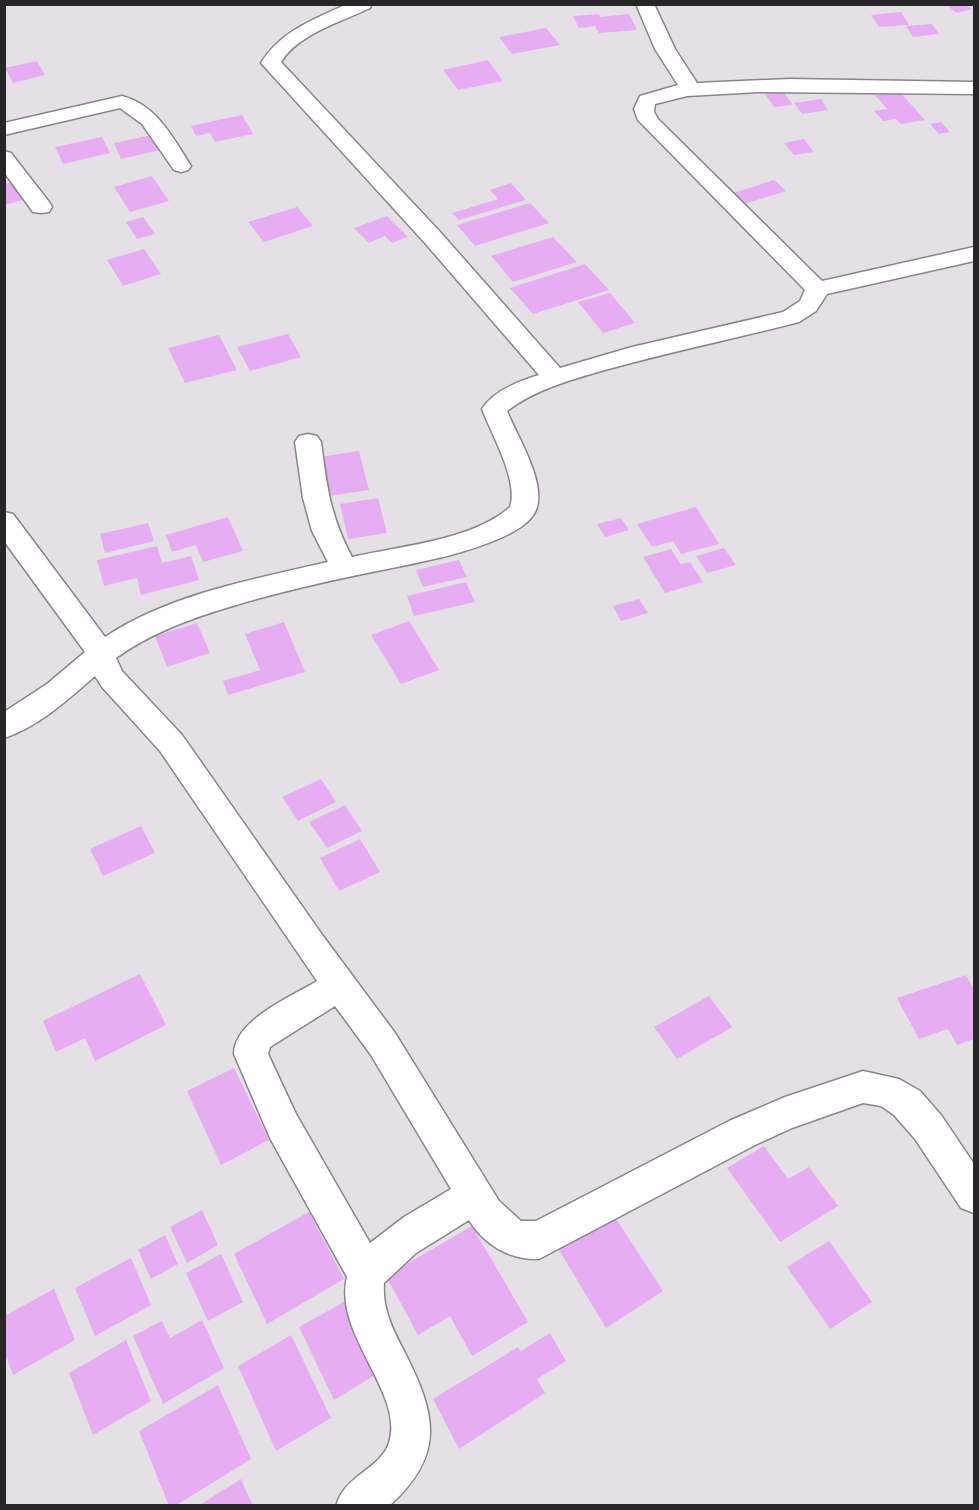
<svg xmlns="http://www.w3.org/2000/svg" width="979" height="1510" font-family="Manrope,sans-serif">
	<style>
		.building { fill: #e7adf3 }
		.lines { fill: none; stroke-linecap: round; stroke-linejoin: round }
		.street-casing { stroke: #89858a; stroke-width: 3 }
		.street { fill: #fff; fill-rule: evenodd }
	</style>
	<rect width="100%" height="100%" fill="#e5e0e6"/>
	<path class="building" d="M945 4H966L972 9 957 13Z
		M901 12 909 25 879 27 871 15Z
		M599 14 600 17 629 14 637 30 599 33 595 26 579 28 573 16Z
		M932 24 939 34 913 37 906 26Z
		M546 28 560 45 512 54 499 37Z
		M488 60 503 81 458 90 443 70Z
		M37 61 45 75 13 83 5 68Z
		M783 91 793 105 774 107 765 94Z
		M899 91 925 120 901 124 896 119 883 121 874 111 887 109 875 95Z
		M821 99 828 110 802 114 794 103Z
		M242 115 253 134 215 142 210 133 196 136 191 126Z
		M941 122 950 132 939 134 930 124Z
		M152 135 160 150 121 159 114 143Z
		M102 137 110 153 63 164 55 147Z
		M804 139 814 152 794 155 784 143Z
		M152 176 169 201 130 212 114 187Z
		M774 180 786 191 744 204 733 193Z
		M17 181 27 199 4 205V184Z
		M511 183 526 200 459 220 452 213 498 199 490 190Z
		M530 203 549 223 475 246 457 225Z
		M297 207 313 226 264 242 248 222Z
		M387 216 408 237 392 243 385 236 369 243 354 228Z
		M143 217 155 234 137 239 126 222Z
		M553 237 577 262 513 282 491 256Z
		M144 249 161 274 123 286 107 260Z
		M585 264 609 290 533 314 510 288Z
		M610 293 635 323 603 333 578 302Z
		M288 334 301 357 250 371 237 347Z
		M219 335 237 370 185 383 168 348Z
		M359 451 369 490 329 496 320 457Z
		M378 498 387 533 348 539 340 504Z
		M696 507 719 544 681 554 673 541 652 547 637 524Z
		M228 517 243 551 203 562 196 545 172 552 166 535Z
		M621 518 629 530 605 537 597 524Z
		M148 523 154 541 105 553 100 534Z
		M157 546 162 563 191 556 199 580 141 595 137 578 104 586 97 560Z
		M724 548 736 565 707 573 696 556Z
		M671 549 681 564 690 562 703 582 665 593 643 557Z
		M459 560 467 577 423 587 416 570Z
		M466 582 475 602 414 616 407 596Z
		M639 599 648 613 621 621 613 606Z
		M409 621 439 670 401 684 371 635Z
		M284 622 305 672 228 695 223 681 260 670 245 634Z
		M197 623 210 653 167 667 155 636Z
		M321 779 336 802 298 821 282 797Z
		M345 805 362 831 327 848 309 822Z
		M141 826 155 853 103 876 90 849Z
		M360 839 380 872 339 891 320 858Z
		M140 974 166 1025 95 1061 85 1038 56 1052 43 1021Z
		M966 975 974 990V1039L957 1045 948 1029 919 1039 897 998Z
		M709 996 732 1027 677 1059 654 1027Z
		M234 1068 269 1140 221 1165 187 1091Z
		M764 1146 788 1179 809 1167 838 1206 780 1242 727 1168Z
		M202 1210 218 1245 187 1263 170 1227Z
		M309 1212 344 1279 267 1324 234 1254Z
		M615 1217 663 1291 606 1328 559 1250Z
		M472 1226 528 1322 472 1356 450 1316 418 1335 386 1276Z
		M165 1235 178 1264 151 1279 138 1250Z
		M829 1241 872 1302 830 1329 787 1267Z
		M221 1254 243 1302 208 1321 186 1273Z
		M131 1258 151 1305 95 1336 75 1288Z
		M54 1289 75 1340 13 1375 4 1351V1316Z
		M344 1302 380 1372 334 1400 299 1327Z
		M202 1320 224 1368 163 1404 133 1336 162 1321 170 1338Z
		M550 1333 566 1361 537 1379 545 1393 459 1449 433 1399 518 1347 521 1351Z
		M291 1335 331 1418 276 1451 238 1366Z
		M126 1340 151 1401 93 1435 69 1373Z
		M218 1385 251 1459 175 1506H169L139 1431Z
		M241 1479 253 1506H198Z"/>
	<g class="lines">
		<g class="street-casing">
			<path id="street" d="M347 4H372L370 8C341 22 298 34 281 62L441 233 560 368 632 347 783 312 800 301 805 290 638 120 634 109 640 96 678 85 655 49 636 4H654L675 49 697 83 790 79 974 82V94L759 92 687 96 655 104 654 112 658 119 822 281 974 247V261L827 294 816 311 799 322C737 338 674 351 612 368 577 378 537 388 507 411 517 436 547 483 536 510 530 523 517 530 505 536 469 553 426 561 387 569 337 579 286 590 236 605 195 617 152 632 116 658L122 671 182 735 323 936 395 1033 499 1201 521 1221H536L729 1121 785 1097 863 1071 899 1079 920 1091 941 1115 974 1164V1213L961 1208 915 1139 894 1115 881 1106 863 1103 792 1128 755 1145 539 1259C510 1260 484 1245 469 1220L416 1253 384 1283C382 1309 393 1330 405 1353 436 1414 446 1455 389 1506H336C338 1501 339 1496 342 1493 353 1474 381 1466 389 1443 405 1393 333 1335 347 1277L270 1138 234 1054C234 1020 291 997 317 981L160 751 102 687 95 676C69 699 38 727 4 738V712L47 684 85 652 4 541V512L13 514 105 637C170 594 254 579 328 562L312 531 303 498 295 442 299 436 308 434 317 436 321 442C327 487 330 516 352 557 401 546 473 540 510 507 519 481 491 433 482 409 493 391 519 381 539 375L425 243 261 63C280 31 315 19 347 4ZM335 1006 371 1055 451 1189 404 1217 370 1243 296 1114 268 1054 270 1047Z
				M122 96C157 105 173 138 191 166L188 170 181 172 174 170 142 124 120 108 4 135V123Z
				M4 151 11 153 49 202 52 207 49 212 41 213 33 212 4 172Z"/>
		</g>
		<use href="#street" class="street"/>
	</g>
	<rect width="979" height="1510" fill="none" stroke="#272527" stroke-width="12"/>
</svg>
